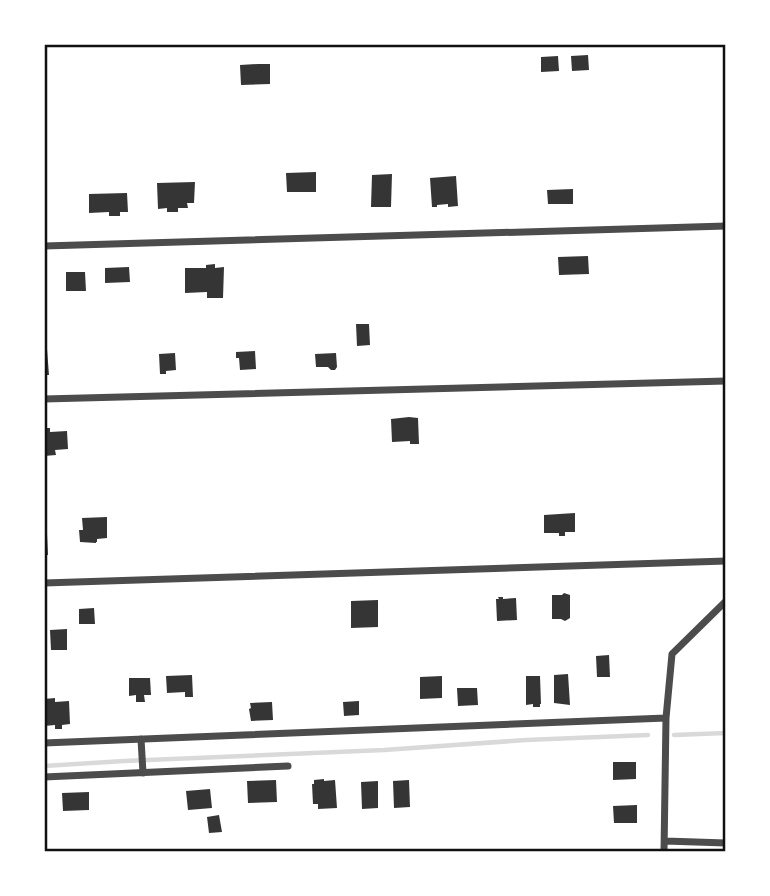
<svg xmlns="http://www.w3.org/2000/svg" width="770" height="896" font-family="Montserrat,sans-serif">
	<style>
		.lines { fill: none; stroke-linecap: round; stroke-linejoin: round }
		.stream { stroke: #d9d9d9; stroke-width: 4.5 }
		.building { fill: #353535 }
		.minor { stroke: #4c4c4c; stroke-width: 7 }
		.neatline { fill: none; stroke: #111; stroke-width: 2.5 }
	</style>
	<rect width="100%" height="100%" fill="#fff"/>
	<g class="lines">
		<path class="stream" d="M674 735 726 733
			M44 766 124 761 384 750 526 740 648 735"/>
	</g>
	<path class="building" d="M588 55 589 70 572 71 571 56Z
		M558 56 559 71 541 72V57Z
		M258 64H270V84L241 85 240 65Z
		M316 172V192H287L286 173Z
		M392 174 391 207H371L372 175Z
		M456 176 458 206 448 207V204L437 205V207H432L430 178Z
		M195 182 194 203H187L188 208H178V212H167V208L158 209 157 183Z
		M573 189V204H548L547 190Z
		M127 193 128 212H120V216H109V212L89 213V194Z
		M588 256 589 274 559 275 558 257Z
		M215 264V268L224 267 223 298H207V292L185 293V268H206V265Z
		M129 267 130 282 105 283V268Z
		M66 272H85L86 291H66Z
		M356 324H369L370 345 357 346Z
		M44 349H47L49 375H44Z
		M255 351 256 369 240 370 239 358H236V352Z
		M175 353 176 370 166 371V374H160L159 354Z
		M336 353 337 367 335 370H331L328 367H316L315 354Z
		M409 417 418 418 419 444H410V441L392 442 391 419Z
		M44 428H50V432L67 431 68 449 55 450 56 455 44 456Z
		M575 513V532H565V536H559V533H544V515Z
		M107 517V538L97 539V542H96V543L80 542 79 530H83L82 518Z
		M44 534H47L48 555H44Z
		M564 593 570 595V618L565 621 561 619H552V595H562Z
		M498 597H503V599L516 598 517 620 497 621 496 599H499Z
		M378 600V627L351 628V601Z
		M94 608 95 624H79V609Z
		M67 629V650H51L50 630Z
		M609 655 610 677H597L596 656Z
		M568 674 570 705 554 703V675Z
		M192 675 193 697H185V692L167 693 166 676Z
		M442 676V698L420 699V677Z
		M526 676H540L541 704H540V707H533V704L526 705Z
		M129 678H150L151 695H144L145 702H136V695L129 696Z
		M457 688H477L478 705 458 706Z
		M55 698V702L69 701 70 724 62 725V729H55V725L44 726V699Z
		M359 701V715L344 716 343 702Z
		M272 702 273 720 251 721 249 709 251 708 250 703Z
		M613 762H636V779L613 780Z
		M324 779V781L335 780 337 808 318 809V804H313L312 784H314V780Z
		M276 780 277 802 248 803 247 781Z
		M409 780 410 807 394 808 393 781Z
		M378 781V808L362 809 361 782Z
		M210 789 212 808 188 810 186 791Z
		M89 792V810L63 811 62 793Z
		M637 805V823H614L613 806Z
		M219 815 222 832 209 833 207 817Z"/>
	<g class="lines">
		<path class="minor" d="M44 246 726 226
			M44 399 726 381
			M44 583 726 561
			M141 739 143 773
			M44 743 666 718
			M44 777 288 766
			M665 841 726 843
			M664 852 666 718 672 654 726 601"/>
	</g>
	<rect width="770" height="896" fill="none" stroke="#ffffff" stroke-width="91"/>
	<rect x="46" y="46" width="678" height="804" class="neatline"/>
</svg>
